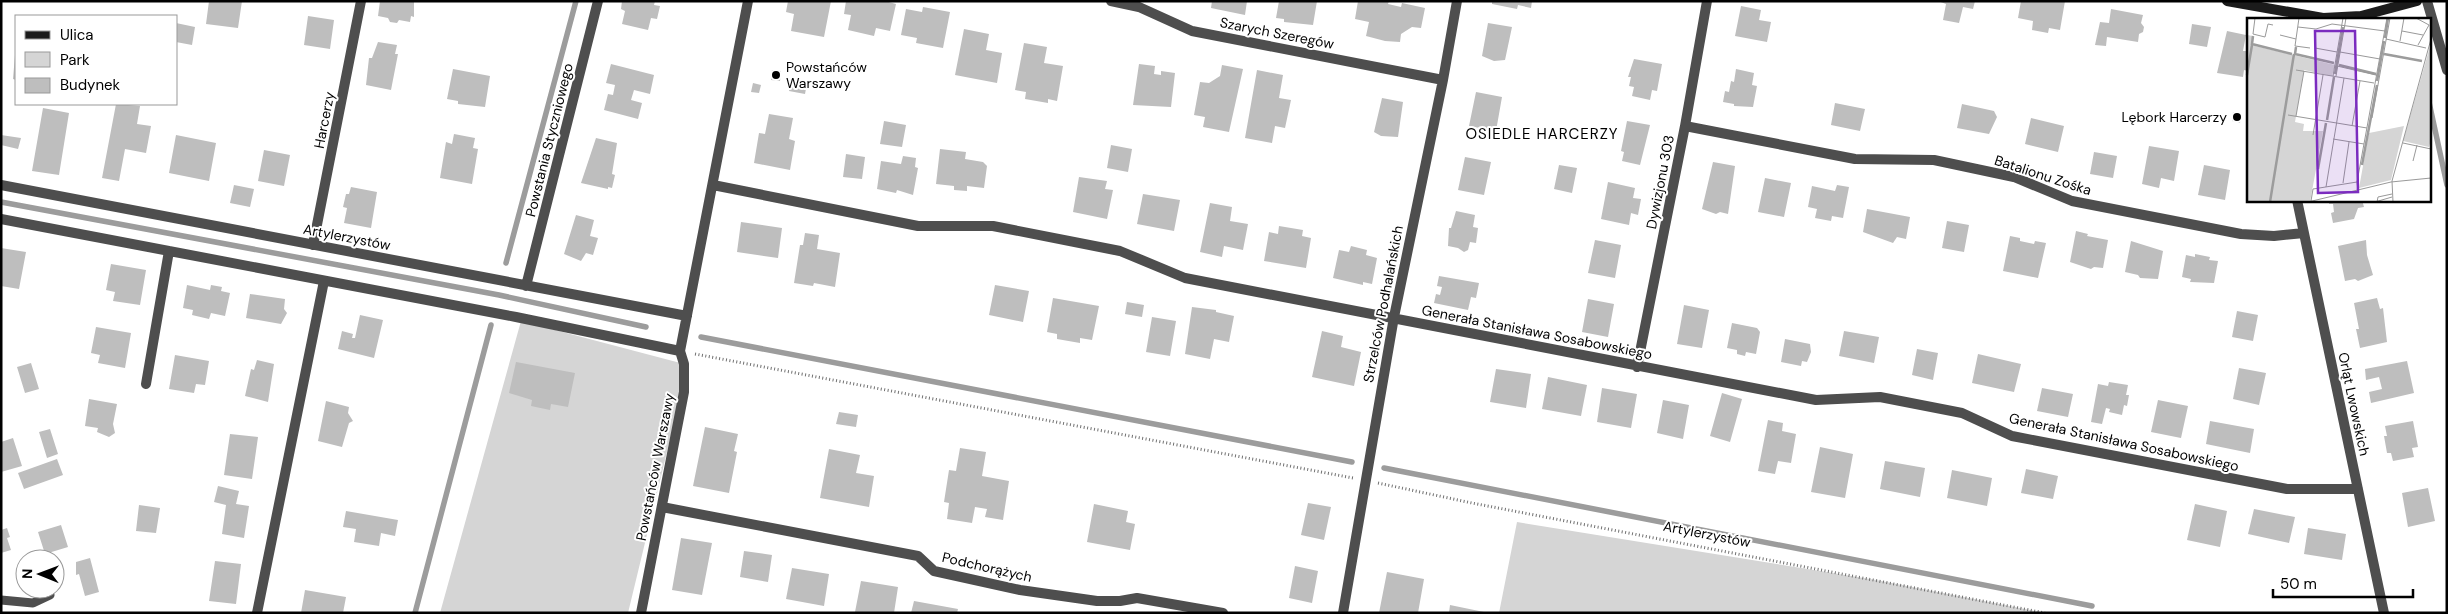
<svg xmlns="http://www.w3.org/2000/svg" width="2448" height="614" font-family="'DM Sans',sans-serif">
	<style>
		.green { fill: #d5d5d5 }
		.lines { fill: none; stroke-linecap: round; stroke-linejoin: round }
		.stream { stroke: #9c9c9c; stroke-width: 5.5 }
		.building { fill: #bebebe }
		.path { stroke: #707070; stroke-width: 3; stroke-dasharray: 1 2.5; stroke-linecap: butt }
		.lane { stroke: #4e4e4e; stroke-width: 9 }
		.street { stroke: #4e4e4e; stroke-width: 10 }
		.secondary { stroke: #1b1b1b; stroke-width: 10 }
		.poi-dot { fill: #000; stroke: #fff; stroke-width: 2 }
		.labels { text-anchor: middle; stroke-width: 4; stroke-linejoin: round; paint-order: stroke }
		.street-label { font-size: 14px; fill: #000; stroke: #fff }
		.poi-label { font-size: 14px; fill: #000; stroke: #fff; text-anchor: start }
		.neighbourhood-label { font-size: 15px; letter-spacing: 1px; fill: #000; stroke: #fff }
		.inset-river { fill: none; stroke: #9c9c9c; stroke-width: 2.5 }
		.inset-road { fill: none; stroke: #999; stroke-width: 1 }
		.view { fill: #7b2cbf; fill-opacity: 0.15; stroke: #7b2cbf; stroke-width: 2.5 }
		.inset-edge { fill: none; stroke: #000; stroke-width: 2.5 }
	</style>
	<rect width="100%" height="100%" fill="#fff"/>
	<path class="green" d="M521 321 688 365 628 613H440Z
		M1517 522 1876 580 2045 613H1499Z"/>
	<g class="lines">
		<path class="stream" d="M2429 102 2447 185
			M1 202 499 295 646 327
			M506 263 576 1
			M701 337 1352 462
			M1384 468 2092 606
			M415 613 491 325"/>
	</g>
	<path class="building" d="M209 1H242L238 28 206 24Z
		M380 1H414V17L411 16 410 22 399 20 397 23 390 22 388 18 378 16Z
		M622 1H655L654 5 660 6 657 19 651 18 648 30 622 24 625 11 621 9Z
		M788 1H831L824 37 791 31 794 14 786 12Z
		M846 1H885L896 4 890 31 876 28 874 36 848 30 851 15 844 14Z
		M1212 1H1247L1245 15 1211 8Z
		M1279 1H1317L1313 25 1284 22V19L1276 18Z
		M1358 1H1389L1388 4 1401 7 1402 3 1425 8 1421 28 1412 27 1401 34 1400 42 1385 41 1366 36 1369 22 1355 19Z
		M1492 1H1532L1531 8 1518 5 1517 9 1492 4Z
		M1938 1H1975L1973 9 1963 7 1959 23 1943 20 1946 4Z
		M2021 1H2065L2060 30 2049 28 2048 33 2032 30 2033 21 2018 18Z
		M1741 6 1761 10 1759 20 1771 22 1767 42 1735 36Z
		M923 7 950 12 943 48 916 43 917 38 901 35 906 9 922 12Z
		M2111 9 2143 15 2141 23 2144 27 2143 32 2139 34 2138 42 2107 37 2106 46 2095 45 2100 22 2109 23Z
		M308 16 334 20 330 49 304 45Z
		M176 23 195 27 192 45 176 42Z
		M1488 23 1512 27 1505 60 1494 61 1482 56Z
		M2192 24 2211 27 2207 47 2189 44Z
		M964 29 989 34 986 50 1002 53 997 83 955 75Z
		M2227 31 2246 35 2243 51H2248V71L2244 70 2243 77 2217 73Z
		M378 42 397 45 395 54H398L391 90 366 85 369 58H372Z
		M1024 43 1047 47 1044 63 1063 66 1057 101 1048 99V103L1025 99 1026 92 1015 90Z
		M15 55H16V80L13 79Z
		M1634 59 1662 64 1657 91 1652 90 1650 100 1632 96 1634 87 1629 86 1631 77H1628Z
		M611 64 654 75 650 94 634 90 631 100 642 103 638 119 604 110 608 94 613 95 615 85 606 83Z
		M1139 64 1155 66 1154 74 1161 75V71L1175 73 1171 107 1133 105Z
		M1222 65 1243 69 1229 132 1203 127 1205 117 1194 115 1200 82 1209 83 1220 76Z
		M453 69 490 76 485 107 458 104V101L447 99Z
		M1736 69 1754 73 1752 85 1757 86 1753 107 1734 106V104L1723 102 1725 91 1729 92 1731 81 1734 82Z
		M772 70 781 71 780 81 771 80Z
		M1257 70 1283 75 1279 98 1291 100 1285 128 1275 126 1272 143 1245 138Z
		M791 81 807 83 805 94 789 91Z
		M753 83 761 85 759 93 751 92Z
		M1476 92 1502 97 1496 131 1469 126Z
		M1382 98 1403 102 1398 137 1381 136 1374 132Z
		M1835 103 1865 109 1860 131 1831 125Z
		M116 104 140 106 137 124 151 126 146 153 125 149 119 181 102 178Z
		M1962 104 1994 111 1997 117 1989 134 1957 128Z
		M43 108 69 113 59 175 32 171Z
		M2233 112 2241 113 2240 123 2232 121Z
		M769 114 793 118 789 139 795 141 790 170 754 163 759 133 765 134Z
		M2031 118 2064 126 2058 152 2025 144Z
		M884 121 906 125 902 147 880 144Z
		M1627 121 1650 125 1640 165 1622 161 1624 152 1621 151Z
		M454 134 475 138 473 148 478 149 472 184 440 178 446 142 452 144Z
		M1 135 21 138 18 149 1 145Z
		M176 135 216 143 209 181 169 173Z
		M596 138 617 143 612 174 615 175 612 188 608 187V189L581 183Z
		M1111 145 1132 149 1128 172 1107 168Z
		M2149 146 2179 151 2174 181 2161 178 2159 188 2142 184Z
		M940 149 966 152 965 159 983 162 987 166 984 188 967 186V191L954 190V186L936 184Z
		M264 150 290 155 284 186 258 181Z
		M2094 152 2117 156 2113 178 2090 174Z
		M846 154 865 157 862 179 843 177Z
		M903 156 916 158 915 167 918 168 913 195 897 190 896 193 877 189 881 161 901 164Z
		M1465 157 1491 162 1484 195 1458 190Z
		M1713 162 1735 166 1728 214 1720 212 1716 214 1702 209Z
		M1559 165 1577 168 1572 193 1554 189Z
		M2204 165 2230 170 2225 200 2198 195Z
		M1079 177 1107 181 1105 189 1113 190 1107 219 1073 212Z
		M1765 178 1791 183 1784 217 1758 212Z
		M1608 182 1635 188 1633 198 1641 199 1638 215 1631 213 1629 225 1601 219Z
		M234 185 254 189 250 207 230 203Z
		M1837 185 1849 187 1843 218 1832 216 1831 221 1815 218 1817 209 1808 207 1812 186 1835 191Z
		M351 187 377 192 371 228 344 223 347 208 343 207 346 194H349Z
		M1143 194 1180 200 1174 231 1137 224Z
		M2329 200H2362L2364 207 2358 208 2354 219 2333 223 2331 213 2334 212 2333 204H2329Z
		M1210 203 1232 207 1230 221 1248 224 1243 250 1224 246 1222 257 1200 252Z
		M1867 209 1910 217 1906 239 1897 237 1893 243 1863 232Z
		M1456 211 1475 215 1473 227 1478 228 1476 243 1470 242 1468 250 1464 252 1458 248 1448 246 1449 228H1451Z
		M576 215 594 220 590 236 598 238 593 255 586 253 581 261 564 254Z
		M1947 221 1969 225 1964 252 1942 248Z
		M741 222 782 228 778 258 737 252Z
		M1279 226 1303 230 1302 236 1311 238 1306 268 1264 261 1269 232 1278 234Z
		M2076 231 2088 234 2087 236 2108 240 2103 268 2094 267 2091 269 2070 262Z
		M805 233 819 235 817 249 840 253 835 287 814 283 813 286 794 283 800 245H803Z
		M2010 236 2020 238V241L2034 244 2035 241 2046 243 2038 278 2003 271Z
		M1595 240 1621 245 1615 278 1588 273Z
		M2366 240 2367 255 2373 275 2358 281 2355 279 2345 281 2338 246Z
		M2131 241 2163 251 2158 279 2140 278 2138 275 2125 272Z
		M1351 246 1367 250 1366 255 1377 258 1372 284 1363 282V285L1333 278 1339 250 1349 252Z
		M1 248 26 252 19 289 1 286Z
		M2195 254 2210 257 2209 260 2218 261 2214 283 2190 282 2191 279 2182 277 2186 255 2195 257Z
		M111 264 146 270 140 305 113 301 115 292 106 290Z
		M1439 276 1479 283 1476 298 1471 297 1468 310 1434 303 1436 294 1440 295 1442 287 1437 286Z
		M187 285 210 290 211 285 222 287 221 291 230 293 225 316 211 313 209 319 192 315 193 310 183 308Z
		M995 285 1029 291 1023 322 989 315Z
		M250 294 285 299 284 309 287 313 281 324 246 318Z
		M1053 298 1099 306 1092 340 1080 338V343L1057 339V334L1047 332Z
		M2377 298 2380 309 2383 308 2387 342 2360 348 2356 329H2359L2354 303Z
		M1588 299 1614 304 1608 337 1582 332Z
		M1127 302 1144 305 1142 317 1125 314Z
		M1684 305 1709 310 1702 348 1677 344Z
		M1192 307 1216 310V312L1234 316 1229 342 1214 339 1210 359 1185 354Z
		M2237 311 2258 315 2253 341 2232 337Z
		M360 315 383 320 374 358 338 349 342 331 353 334 352 338H355Z
		M1152 317 1176 321 1170 356 1146 352Z
		M1732 323 1757 328 1760 332 1756 354 1746 352 1745 356 1737 354V350L1727 348Z
		M96 327 131 333 125 368 98 363 100 355 91 353Z
		M1322 331 1343 336 1341 347 1361 352 1354 386 1312 377Z
		M1844 331 1879 337 1874 363 1839 356Z
		M1785 339 1810 344 1811 352 1807 362 1802 361 1801 366 1781 362Z
		M1917 349 1938 353 1933 380 1912 375Z
		M1978 354 2021 364 2014 392 1972 383Z
		M175 355 209 361 205 385 196 384 194 393 169 389Z
		M257 360 274 364 268 402 245 396 251 369 254 370Z
		M2407 361 2414 393 2371 403 2369 392 2382 389 2379 377 2366 380 2365 369Z
		M516 362 575 373 568 407 551 404 550 410 531 406 532 400 509 393Z
		M31 363 39 389 25 393 17 367Z
		M2239 368 2266 373 2259 405 2233 399Z
		M1496 369 1531 374 1526 408 1490 402Z
		M1548 377 1587 385 1581 416 1542 409Z
		M2109 382 2128 385 2126 395H2129L2127 406 2124 405 2122 415 2109 412 2110 409 2106 408 2102 424 2091 422 2098 384 2108 386Z
		M1602 388 1637 394 1631 428 1597 422Z
		M2042 388 2073 394 2068 417 2037 411Z
		M1722 393 1742 399 1730 442 1710 436Z
		M89 399 117 404 113 424 115 433 109 437 97 432 98 428 85 426Z
		M1663 400 1689 405 1683 439 1657 433Z
		M2158 400 2188 406 2181 438 2151 432Z
		M326 401 349 407 348 413 353 421 349 423 342 447 318 441Z
		M839 412 858 415 856 427 836 424Z
		M1768 420 1783 423 1782 431 1796 434 1791 463 1778 461 1775 474 1758 471Z
		M2210 421 2254 429 2250 453 2206 444Z
		M2413 421 2418 447 2412 448 2414 457 2393 461 2391 453H2387L2384 436H2387L2385 426Z
		M705 427 738 434 734 451 737 452 729 493 693 486Z
		M50 429 58 454 47 458 39 432Z
		M230 434 258 437 252 479 224 475Z
		M13 438 22 466 1 472V442Z
		M1820 447 1853 454 1845 498 1811 492Z
		M960 448 986 452 982 476 1009 481 1003 520 985 517 987 509 975 507 972 523 947 519 949 503 944 502 949 470 956 471Z
		M829 449 860 455 856 473 874 476 869 507 820 498Z
		M57 459 63 475 24 489 18 473Z
		M1885 461 1925 468 1920 497 1880 489Z
		M2026 469 2058 476 2053 499 2021 493Z
		M1952 470 1992 478 1987 506 1947 498Z
		M218 486 239 491 236 504 249 506 244 538 222 534 226 505 214 502Z
		M2428 488 2435 521 2408 527 2402 493Z
		M1308 503 1331 507 1324 540 1301 535Z
		M1094 504 1128 511 1126 522 1135 524 1130 550 1087 542Z
		M2195 504 2227 511 2220 547 2187 540Z
		M139 505 160 508 156 533 136 531Z
		M2254 509 2295 517 2289 543 2248 534Z
		M346 511 398 520 395 536 381 533 379 546 354 542 356 529 343 527Z
		M61 525 68 547 45 554 38 532Z
		M7 528 10 537 7 538 11 550 1 553V530Z
		M2308 528 2346 534 2342 560 2304 554Z
		M681 538 712 543 702 595 672 590Z
		M744 551 772 555 768 582 740 577Z
		M90 558 99 592 85 596 79 574 76 575V562Z
		M215 561 241 564 236 604 209 601Z
		M1295 566 1318 571 1312 603 1289 598Z
		M792 568 829 574 824 606 786 599Z
		M1387 572 1424 579 1418 613H1379Z
		M861 581 898 587 894 613 855 612Z
		M305 590 346 597 343 613H301Z
		M914 601 958 609 957 613H911Z
		M1450 605 1484 612V613H1449Z"/>
	<g class="lines">
		<path class="path" d="M695 354 1353 478
			M1378 483 1472 503 2045 613"/>
		<path class="lane" d="M1 600 33 603 50 595"/>
		<path class="street" d="M1111 1 1139 7 1192 31 1443 80
			M2427 1 2447 70
			M1685 126 1855 159 1934 160 2014 177 2072 201 2241 234 2274 236 2304 233
			M1 185 687 316
			M713 185 918 226H993L1120 251 1185 278 1816 400 1880 397 1962 413 2012 436 2287 489H2358
			M2297 200 2384 613
			M1 219 516 317 680 351
			M313 245 361 1
			M526 286 598 1
			M1637 367 1685 126 1707 1
			M146 384 169 251
			M662 507 918 556 934 571 1020 590 1097 601H1120L1137 598 1223 613
			M257 613 324 281
			M641 613 684 392V364L680 351 748 1
			M1343 613 1394 317 1443 80 1457 1"/>
		<path class="secondary" d="M2227 1 2323 18 2361 16 2417 1"/>
	</g>
	<g class="poi-dot">
		<circle cx="776" cy="75" r="5"/>
		<circle cx="2237" cy="117" r="5"/>
	</g>
	<g class="labels">
		<g class="street-label">
			<text transform="translate(1277 33) rotate(11)" y="5">Szarych Szeregów</text>
			<text transform="translate(324 120) rotate(-79)" y="5">Harcerzy</text>
			<text transform="translate(549 140) rotate(-76)" y="5">Powstania Styczniowego</text>
			<text transform="translate(2043 175) rotate(18)" y="5">Batalionu Zośka</text>
			<text transform="translate(1660 182) rotate(-79)" y="5">Dywizjonu 303</text>
			<text transform="translate(347 237) rotate(11)" y="5">Artylerzystów</text>
			<text transform="translate(1383 304) rotate(-79)" y="5">Strzelców Podhalańskich</text>
			<text transform="translate(1537 332) rotate(11)" y="5">Generała Stanisława Sosabowskiego</text>
			<text transform="translate(2354 404) rotate(78)" y="5">Orląt Lwowskich</text>
			<text transform="translate(2124 442) rotate(12)" y="5">Generała Stanisława Sosabowskiego</text>
			<text transform="translate(655 467) rotate(-79)" y="5">Powstańców Warszawy</text>
			<text transform="translate(1707 534) rotate(11)" y="5">Artylerzystów</text>
			<text transform="translate(987 567) rotate(13)" y="5">Podchorążych</text>
		</g>
		<g class="poi-label">
			<text x="786" y="72">Powstańców<tspan x="786" dy="16">Warszawy</tspan></text>
			<text x="2227" y="122" text-anchor="end">Lębork Harcerzy</text>
		</g>
		<g class="neighbourhood-label">
			<text x="1542" y="139">OSIEDLE HARCERZY</text>
		</g>
	</g>
	<g transform="translate(2247 18)">
		<rect width="184" height="184" fill="#fff"/>
		<path d="M0 17 6 18 4 27 88 47 85 58 57 52 48 104 57 106 56 113H76L63 184H0ZM184 25V122L182 129 156 123ZM157 108 144 162 112 170 122 115Z" fill="#d5d5d5"/>
		<path class="inset-river" d="M6 18 5 26 45 36M138 20 141 0M49 29 48 36 87 45M137 36 175 43M92 47 129 56M88 56 96 9M0 57 5 27M130 63 137 23M80 102 87 59M115 147 130 67M71 151 79 105M23 184 47 36"/>
		<path class="inset-road" d="M8 0 6 16 18 19 21 6 26 7M52 0 48 28 63 30M169 0 182 7 171 27M51 9 69 11 85 6 138 13M155 13 176 17M33 17 49 21M139 21 179 30M153 23 157 0M68 30 90 34M93 34 133 41M90 48 129 57M49 52 127 65M86 58 96 0M89 58 99 0M41 97 120 110M49 98 57 53M125 100 143 0M105 108 113 63M66 117 76 57M86 121 117 126M156 125 184 131M166 143 170 127M96 165 102 124M79 169 97 60M111 172 110 164 140 0M64 183 66 171 110 164M61 184 144 164 184 160M128 184 145 179M130 184 131 179 145 176M146 184 145 163 184 21"/>
		<path class="view" d="M68 13H108L111 174 71 175Z"/>
		<rect width="184" height="184" class="inset-edge"/>
	</g>
	<rect width="2448" height="614" fill="none" stroke="#000000" stroke-width="5"/>
	<rect x="15" y="15" width="162" height="90" fill="#ffffff" stroke="#999999"/>
	<rect x="25" y="31" width="25" height="8" fill="#1b1b1b" stroke="#999999"/>
	<text x="60" y="40" font-size="15" fill="#000000">Ulica</text>
	<rect x="25" y="52" width="25" height="15" fill="#d5d5d5" stroke="#999999"/>
	<text x="60" y="65" font-size="15" fill="#000000">Park</text>
	<rect x="25" y="78" width="25" height="15" fill="#bebebe" stroke="#999999"/>
	<text x="60" y="90" font-size="15" fill="#000000">Budynek</text>
	<g transform="translate(40 574) rotate(271)"><circle r="24" fill="#ffffff" stroke="#999999"/>
	<path d="M0-4L9 19L0 12L-9 19Z" fill="#000000"/>
	<text y="-8" font-size="14" font-weight="bold" text-anchor="middle" fill="#000000">N</text>
	</g>
	<path d="M2273 589v8h140v-8" fill="none" stroke="#000000" stroke-width="2.5"/>
	<text x="2280" y="589" font-size="15" fill="#000000" stroke="#ffffff" stroke-width="4" paint-order="stroke">50 m</text>
</svg>
